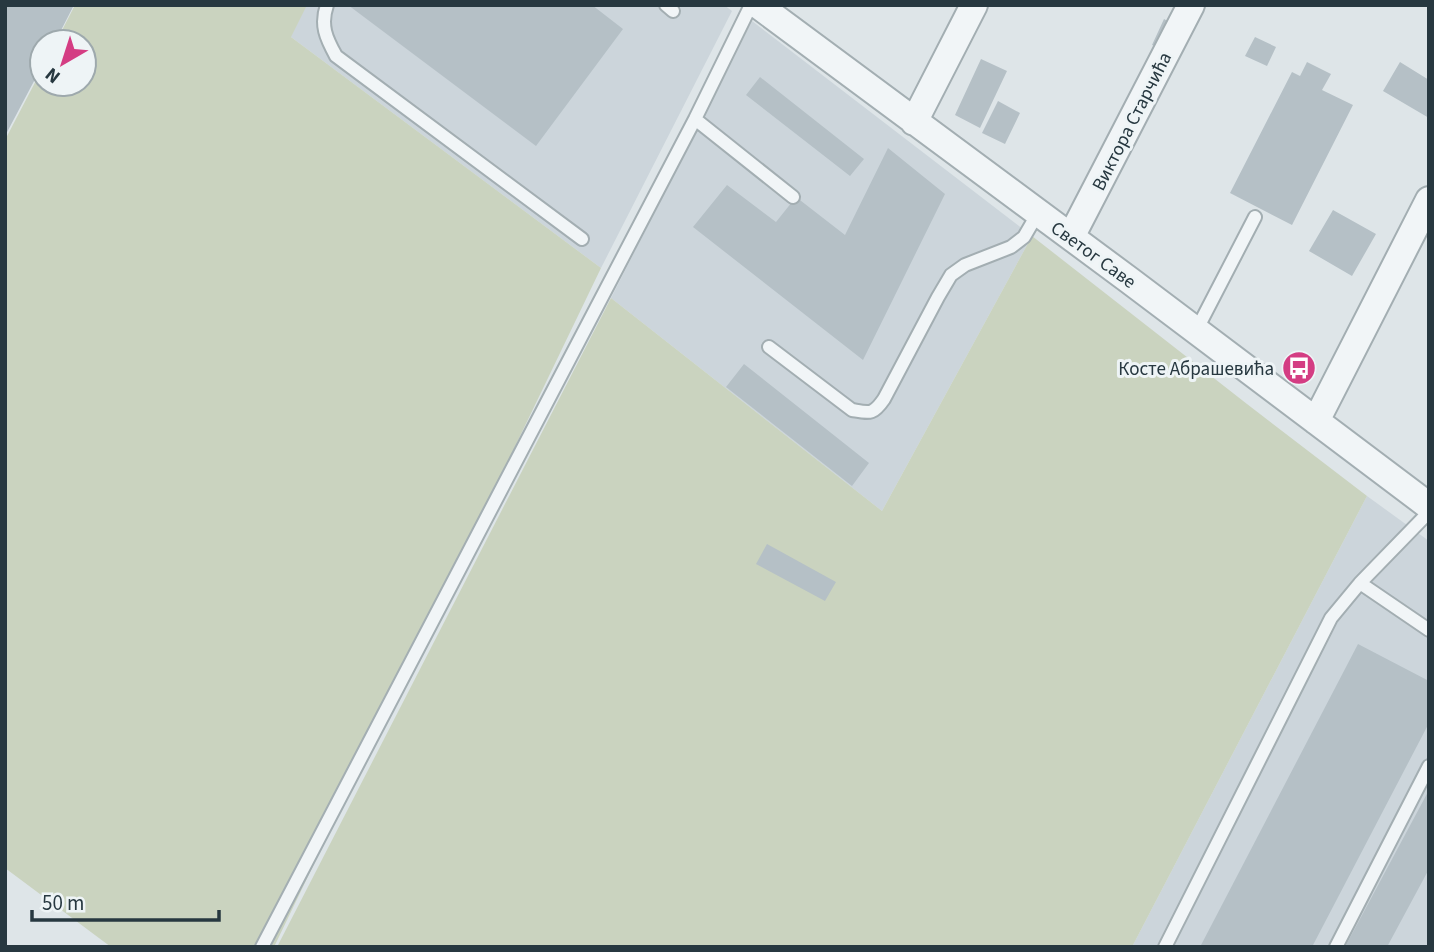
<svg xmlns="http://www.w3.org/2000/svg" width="1434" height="952" font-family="'Source Sans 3',sans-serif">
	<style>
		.built { fill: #ccd5db }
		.green { fill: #cad3bf }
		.building { fill: #b5c0c6 }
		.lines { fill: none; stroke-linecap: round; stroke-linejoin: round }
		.lane-casing { stroke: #a3aeb2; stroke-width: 16 }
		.street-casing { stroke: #a3aeb2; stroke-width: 30 }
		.lane { stroke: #f1f5f7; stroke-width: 12 }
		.street { stroke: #f1f5f7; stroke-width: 26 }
		.labels { text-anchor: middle; stroke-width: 6; stroke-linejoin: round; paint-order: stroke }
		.street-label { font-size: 19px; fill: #273840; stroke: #eef4f6 }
		.poi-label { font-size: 19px; fill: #273840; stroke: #eef4f6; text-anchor: end }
	</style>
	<rect width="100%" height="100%" fill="#dee5e8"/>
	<path class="built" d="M303 5H724L732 11 601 268 287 34Z
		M752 21 1032 236 882 511 611 298Z
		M1367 496 1429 541V947H1132Z"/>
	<path class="green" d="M75 5H307L291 37 601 268 274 947H111L5 868V140L42 69V84H84V42H56Z
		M1032 236 1247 404 1367 496 1132 947H277L611 298 882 511Z"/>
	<path class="building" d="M5 5H74L55 42H42V66L5 136Z
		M348 5H592L623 29 536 146Z
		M1164 19 1173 24 1162 49 1152 45Z
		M1255 37 1276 47 1267 66 1245 56Z
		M981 59 1007 71 980 128 955 115Z
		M1307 62 1331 74 1322 90 1353 105 1292 225 1230 193 1292 72 1300 76Z
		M1400 62 1429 80V118L1383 91Z
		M760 77 864 159 850 176 746 95Z
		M998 101 1020 113 1005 144 982 133Z
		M888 148 945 194 863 360 693 227 727 185 776 222 796 197 845 235Z
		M1333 210 1376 234 1352 276 1309 251Z
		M744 364 869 463 852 486 726 387Z
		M767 544 836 582 825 601 756 564Z
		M1358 644 1429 681V723L1312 947H1200Z
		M1429 790V869L1387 947H1345Z"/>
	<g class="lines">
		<g class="lane-casing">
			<path id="lane" d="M327 5C320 25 326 38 336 56L582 239
				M666 5 673 11
				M695 119 793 197
				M1196 331 1255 217
				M769 347 852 410C870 413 873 415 884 399L938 297 951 275 965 265 1011 247 1024 237 1038 213
				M1360 583 1429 630
				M262 947 695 119 751 5
				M1165 947 1331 618 1360 583 1429 512
				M1336 947 1429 766"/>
		</g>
		<g class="street-casing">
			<path id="street" d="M758 5 1129 280 1429 506
				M914 122 974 5
				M1071 237 1191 5
				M1316 421 1429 200"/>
		</g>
		<use href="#lane" class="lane"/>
		<use href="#street" class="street"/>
	</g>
	<defs>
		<g id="bus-disc" transform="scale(1.75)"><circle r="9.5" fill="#d43d83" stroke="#eef4f6"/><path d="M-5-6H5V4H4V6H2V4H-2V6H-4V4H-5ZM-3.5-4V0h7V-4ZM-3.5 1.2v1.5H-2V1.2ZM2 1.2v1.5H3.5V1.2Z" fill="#fff"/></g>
	</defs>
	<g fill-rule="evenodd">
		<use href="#bus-disc" x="1299" y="368"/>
	</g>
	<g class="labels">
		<g class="street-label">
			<text transform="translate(1131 121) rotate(-63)" y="7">Виктора Старчића</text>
			<text transform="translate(1094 254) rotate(36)" y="7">Светог Саве</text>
		</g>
		<g class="poi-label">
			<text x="1274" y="375">Косте Абрашевића</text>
		</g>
	</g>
	<rect width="1434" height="952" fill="none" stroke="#273840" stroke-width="14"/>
	<g transform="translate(63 63) rotate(219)"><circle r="33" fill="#eef4f6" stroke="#9ea9ad" stroke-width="2"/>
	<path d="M0-5L12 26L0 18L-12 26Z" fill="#d43d83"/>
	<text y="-10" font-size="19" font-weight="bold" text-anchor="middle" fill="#273840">N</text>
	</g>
	<path d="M32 910v10h187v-10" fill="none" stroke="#273840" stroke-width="3.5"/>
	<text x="42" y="910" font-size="21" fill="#273840" stroke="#eef4f6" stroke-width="5" paint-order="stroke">50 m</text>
</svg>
